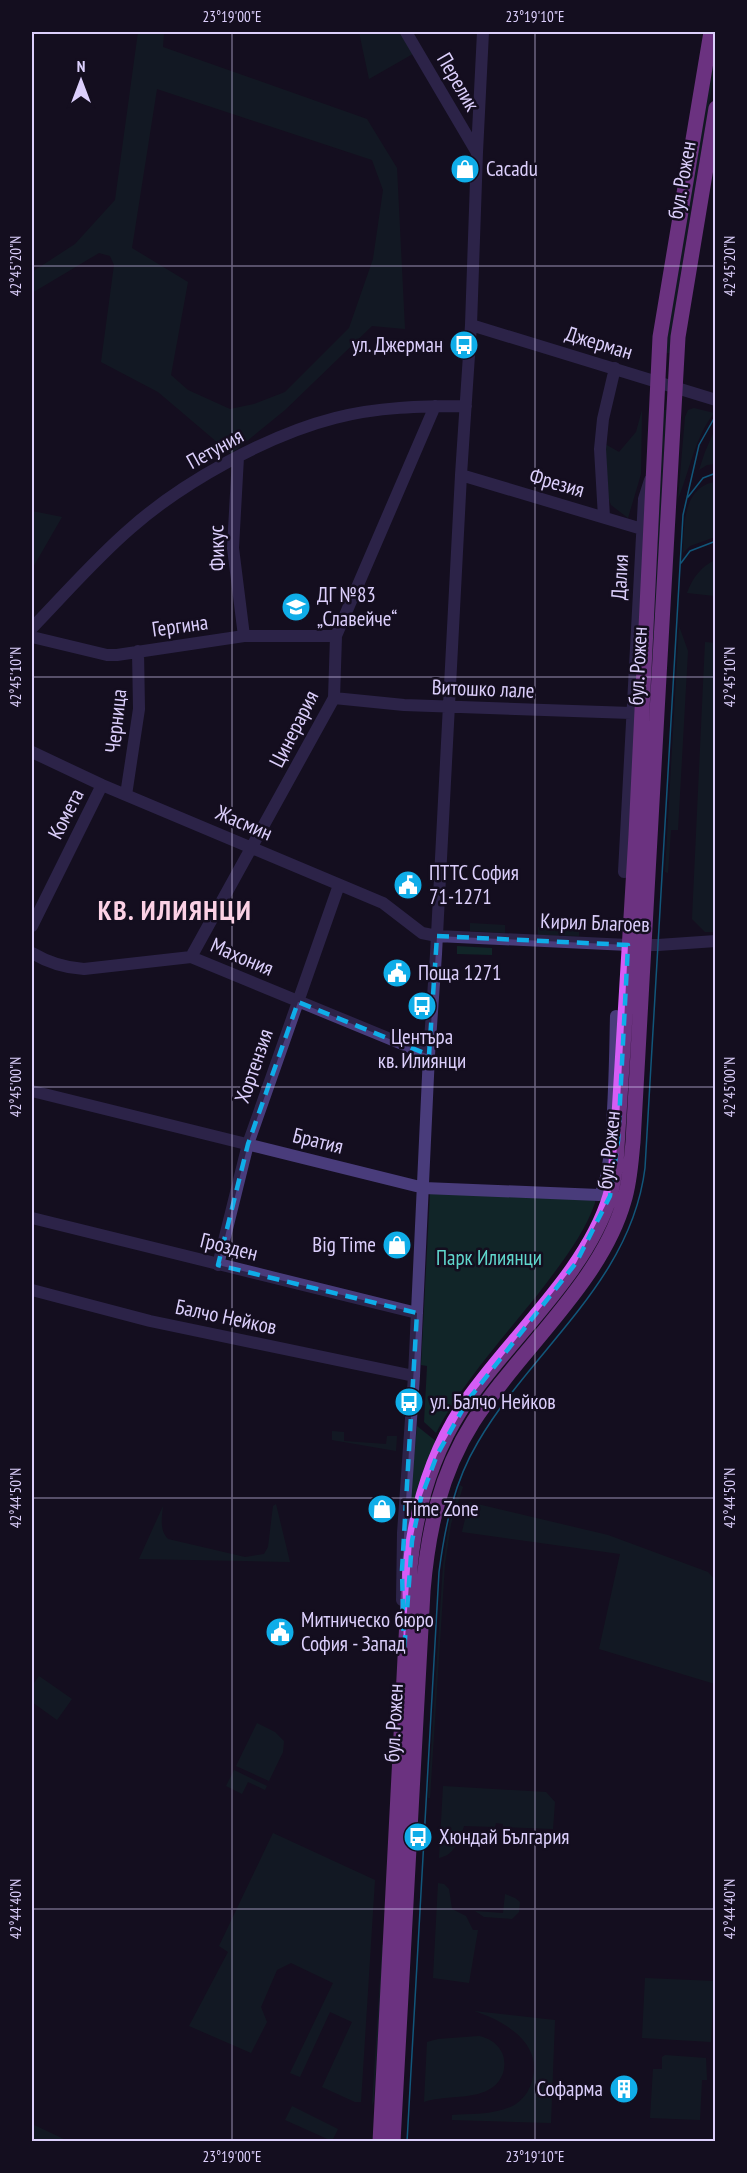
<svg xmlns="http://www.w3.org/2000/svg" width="747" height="2173" font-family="'PT Sans Narrow',sans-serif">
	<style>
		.green { fill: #112528; fill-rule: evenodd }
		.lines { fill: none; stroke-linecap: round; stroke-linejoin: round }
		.minor { stroke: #493c7b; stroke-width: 12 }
		.major { stroke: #d65df5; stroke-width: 15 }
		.tram { stroke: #0fade8; stroke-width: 1.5 }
		.marked { fill: none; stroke: #0fade8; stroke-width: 4.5; stroke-dasharray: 12 8; stroke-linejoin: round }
		.ticks { fill: none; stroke: #dccffc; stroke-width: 1.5; stroke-opacity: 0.45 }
		.labels { text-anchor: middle; stroke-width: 5; stroke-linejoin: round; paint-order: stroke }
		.street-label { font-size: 21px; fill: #dccffc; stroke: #140e1f }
		.poi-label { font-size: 21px; fill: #dccffc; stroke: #140e1f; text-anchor: start }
		.park-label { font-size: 21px; fill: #60d7cd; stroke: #140e1f }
		.district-label { font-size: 27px; font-weight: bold; letter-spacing: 1.5px; fill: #fcd1e5; stroke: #140e1f }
		.neatline { fill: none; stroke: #dccffc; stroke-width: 2 }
		.ticks-label { font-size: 15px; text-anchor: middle; fill: #dccffc }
	</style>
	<rect width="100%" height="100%" fill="#140e1f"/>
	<path class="green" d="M138 32H164L163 47 367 119 397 168 405 329 372 326 285 410 231 454 158 392 101 362 114 265 110 256 99 253 32 293V272L75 244 115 200ZM157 89 372 160 383 190 373 259 349 328 285 392 254 404 230 409 188 390 171 375 188 282 132 248Z
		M359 32H406L418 51 369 79Z
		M715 42V69L678 290 670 353H666L667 327Z
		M694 408 714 413C694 439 690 470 678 499L685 417 688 410Z
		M642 410 641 474 628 518 611 505 608 497 605 444 619 452 636 432Z
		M663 410H668L647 789 641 812Z
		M715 429V464L707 465 699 470 705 452Z
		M715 482V537L690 546 683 553C684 528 682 487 715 482Z
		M32 511 62 517 32 569Z
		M715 560V596L687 593C693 577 701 567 715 560Z
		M679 626 688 651 678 830H671L668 873 665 872Z
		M705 642 716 643V932H705L692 919Z
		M470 923 505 925V933L470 931Z
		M538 927 579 928V936L538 935Z
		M457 946 492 948V955L457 954Z
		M430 1193 595 1200V1203C585 1232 564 1260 545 1285 509 1332 463 1380 436 1433L424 1422 427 1366 421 1365Z
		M417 1426 437 1442 407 1533Z
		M332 1431 344 1432V1441L386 1444 387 1436H397L396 1451 332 1440Z
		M460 1485 463 1487 451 1524 445 1564 430 1798H428L443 1565 449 1524Z
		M469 1502 608 1535 708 1572 715 1580V1684L599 1649 620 1554 462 1532Z
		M276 1504 290 1562 139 1559 163 1506C162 1517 159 1530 168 1539L245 1557 264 1554 268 1547 273 1506Z
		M39 1676 72 1699 57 1720 32 1702V1686Z
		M257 1723 275 1732 284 1741 283 1752 269 1781 236 1766Z
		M234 1770 267 1786 265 1790 248 1782 242 1794 226 1786Z
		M443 1786 546 1792 555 1802 553 1829 503 1827V1824L496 1823 495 1827 464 1826C459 1840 455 1855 439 1858Z
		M273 1833 375 1880 361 2102H355L322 2087 352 2022 330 2012 300 2077 290 2073 333 1983 291 1963 277 1970 261 2007 267 2022 251 2053 189 2026 228 1952 219 1946Z
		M438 1883 444 1884 449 1889 452 1909 466 1916 473 1930H478L469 1983 433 1978Z
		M505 1894 515 1898 520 1902 519 1912 512 1919 484 1917 475 1911 503 1913Z
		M382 1945H384L374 2101 372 2106Z
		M645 1978 714 1981 711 2042 642 2038Z
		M474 2011 555 2020 551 2123 452 2120V2115C472 2114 498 2115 516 2104 525 2098 531 2088 533 2077 541 2042 503 2020 474 2011Z
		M479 2036C488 2038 496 2042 501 2051 505 2057 505 2066 503 2073 492 2104 448 2093 424 2102L427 2042 438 2039Z
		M665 2055 706 2058 707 2080H702L700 2120 650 2118 653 2069H662V2057Z
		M292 2106 338 2129 332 2141 285 2120Z
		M32 2124 68 2141H69H32Z"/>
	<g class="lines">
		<path class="minor" d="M406 32 476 151
			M471 325 716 400
			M238 457 233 548 244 636
			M461 475 642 529
			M604 517 600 449 603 419 615 368
			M32 628C64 595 96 558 131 528 183 482 268 435 335 418 377 407 422 406 466 406
			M32 637 107 655H117L244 636H336
			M334 698 404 705 631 713
			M32 752 102 785 383 903 422 933 437 936 628 945H658L716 941
			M126 795 139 709 138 651
			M624 872 644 499 650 480
			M32 926 102 785
			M32 953C49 963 64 968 84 969L191 957 429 1055
			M191 957 334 698 336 636 435 406
			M32 1091 424 1188 599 1195C615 1178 615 1046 616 1016
			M32 1218 417 1313
			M218 1265 248 1144 339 885
			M32 1290 150 1321 414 1376
			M402 1600 403 1533 414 1376 429 1055 436 954 461 475 471 325 477 152 483 32"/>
		<path class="major" d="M380 2142 409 1581C413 1519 428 1461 462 1408 507 1340 586 1275 610 1196 613 1185 614 1175 616 1164L636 835 660 337 711 32
			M393 2142 423 1591C428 1531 440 1474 473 1422 518 1351 601 1283 624 1201 630 1182 631 1162 633 1142L678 337 716 108"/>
		<path class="tram" d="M688 497 703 478 716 473
			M681 563 690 551 716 541
			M407 2142 439 1572C445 1526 454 1482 478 1442 532 1349 631 1282 645 1168L683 515 699 445 716 415"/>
	</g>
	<path d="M0 0H747V2173H0ZM437 936 628 945 618 1141 610 1196 576 1263 468 1400 437 1455 421 1498 412 1541 404 1653 402 1570 417 1313 218 1265 248 1144 298 1002 429 1055Z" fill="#140e1f" fill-opacity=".55" fill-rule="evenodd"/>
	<path class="marked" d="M437 936 628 945 618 1141 610 1196 576 1263 468 1400 437 1455 421 1498 412 1541 404 1653 402 1570 417 1313 218 1265 248 1144 298 1002 429 1055Z"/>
	<path class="ticks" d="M232 32V2142M535 32V2142M32 266H716M32 677H716M32 1087H716M32 1498H716M32 1909H716"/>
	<defs>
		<g id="shop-disc" transform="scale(1.5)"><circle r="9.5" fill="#0fade8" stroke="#140e1f"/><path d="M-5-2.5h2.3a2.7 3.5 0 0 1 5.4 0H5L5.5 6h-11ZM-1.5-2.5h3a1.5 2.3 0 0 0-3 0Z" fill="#fff"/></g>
		<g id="bus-disc" transform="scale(1.5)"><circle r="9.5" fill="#0fade8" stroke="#140e1f"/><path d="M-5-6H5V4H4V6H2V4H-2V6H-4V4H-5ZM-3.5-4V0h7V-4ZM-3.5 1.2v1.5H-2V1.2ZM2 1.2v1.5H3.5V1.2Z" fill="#fff"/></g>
		<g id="school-disc" transform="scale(1.5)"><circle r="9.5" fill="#0fade8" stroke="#140e1f"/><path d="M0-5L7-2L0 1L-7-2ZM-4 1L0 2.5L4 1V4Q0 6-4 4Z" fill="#fff"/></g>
		<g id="civic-disc" transform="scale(1.5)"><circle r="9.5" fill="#0fade8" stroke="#140e1f"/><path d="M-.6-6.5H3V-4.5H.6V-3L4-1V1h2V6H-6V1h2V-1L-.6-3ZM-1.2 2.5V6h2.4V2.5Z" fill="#fff"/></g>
		<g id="building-disc" transform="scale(1.5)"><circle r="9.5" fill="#0fade8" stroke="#140e1f"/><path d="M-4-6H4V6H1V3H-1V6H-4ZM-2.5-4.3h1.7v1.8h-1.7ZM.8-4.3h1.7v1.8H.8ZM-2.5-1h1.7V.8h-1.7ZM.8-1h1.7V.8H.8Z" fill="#fff"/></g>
	</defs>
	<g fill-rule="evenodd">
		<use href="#shop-disc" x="465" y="169"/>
		<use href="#bus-disc" x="464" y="345"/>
		<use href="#school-disc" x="296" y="607"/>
		<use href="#civic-disc" x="408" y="885"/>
		<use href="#civic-disc" x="397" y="973"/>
		<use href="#bus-disc" x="422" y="1006"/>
		<use href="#shop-disc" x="397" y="1245"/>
		<use href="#bus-disc" x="409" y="1402"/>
		<use href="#shop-disc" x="382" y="1509"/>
		<use href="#civic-disc" x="280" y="1632"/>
		<use href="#bus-disc" x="418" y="1837"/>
		<use href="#building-disc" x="624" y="2089"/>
	</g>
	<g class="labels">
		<g class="street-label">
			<text transform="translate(458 82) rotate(60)" y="7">Перелик</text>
			<text transform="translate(682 180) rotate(-80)" y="7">бул. Рожен</text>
			<text transform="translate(599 343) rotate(17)" y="7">Джерман</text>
			<text transform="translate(215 449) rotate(-29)" y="7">Петуния</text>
			<text transform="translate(557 483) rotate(16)" y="7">Фрезия</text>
			<text transform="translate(217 548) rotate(-92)" y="7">Фикус</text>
			<text transform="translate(620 577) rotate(-87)" y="7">Далия</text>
			<text transform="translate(180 626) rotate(-8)" y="7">Гергина</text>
			<text transform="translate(638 666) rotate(-87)" y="7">бул. Рожен</text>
			<text transform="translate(483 689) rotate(2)" y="7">Витошко лале</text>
			<text transform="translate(116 721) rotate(-84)" y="7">Черница</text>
			<text transform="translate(294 729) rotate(-63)" y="7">Цинерария</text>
			<text transform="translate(66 814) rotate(-63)" y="7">Комета</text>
			<text transform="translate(244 823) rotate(23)" y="7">Жасмин</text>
			<text transform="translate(595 923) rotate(2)" y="7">Кирил Благоев</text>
			<text transform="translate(242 957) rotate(23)" y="7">Махония</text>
			<text transform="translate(254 1066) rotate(-71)" y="7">Хортензия</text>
			<text transform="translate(318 1141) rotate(14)" y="7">Братия</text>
			<text transform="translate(609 1150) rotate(-84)" y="7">бул. Рожен</text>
			<text transform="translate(229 1247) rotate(14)" y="7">Грозден</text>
			<text transform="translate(226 1317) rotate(12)" y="7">Балчо Нейков</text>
			<text transform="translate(394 1723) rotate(-87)" y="7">бул. Рожен</text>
		</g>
		<g class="poi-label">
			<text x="486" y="176">Cacadu</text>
			<text x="443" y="352" text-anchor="end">ул. Джерман</text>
			<text x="317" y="602">ДГ №83<tspan x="317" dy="24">„Славейче“</tspan></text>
			<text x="429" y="880">ПТТС София<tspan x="429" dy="24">71-1271</tspan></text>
			<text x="418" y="980">Поща 1271</text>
			<text x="422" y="1044" text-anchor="middle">Центъра<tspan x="422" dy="24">кв. Илиянци</tspan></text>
			<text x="376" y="1252" text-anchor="end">Big Time</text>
			<text x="430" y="1409">ул. Балчо Нейков</text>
			<text x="403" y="1516">Time Zone</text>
			<text x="301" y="1627">Митническо бюро<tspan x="301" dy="24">София - Запад</tspan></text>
			<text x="439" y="1844">Хюндай България</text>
			<text x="603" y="2096" text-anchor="end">Софарма</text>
		</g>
		<g class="park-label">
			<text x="489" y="1265">Парк Илиянци</text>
		</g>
		<g class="district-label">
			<text x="175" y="920">КВ. ИЛИЯНЦИ</text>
		</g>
	</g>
	<rect width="747" height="2173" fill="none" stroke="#140e1f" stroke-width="66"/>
	<g transform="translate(81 81)" stroke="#140e1f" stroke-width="4.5" paint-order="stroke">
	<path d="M0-4.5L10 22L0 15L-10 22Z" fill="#dccffc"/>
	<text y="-9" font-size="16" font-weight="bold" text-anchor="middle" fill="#dccffc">N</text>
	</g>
	<rect x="33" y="33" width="681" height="2107" class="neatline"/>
	<g class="ticks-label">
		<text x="232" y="22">23°19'00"E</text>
		<text x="535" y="22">23°19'10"E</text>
		<text transform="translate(16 266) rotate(-90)" y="5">42°45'20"N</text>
		<text transform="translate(730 266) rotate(-90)" y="5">42°45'20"N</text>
		<text transform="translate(16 677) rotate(-90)" y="5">42°45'10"N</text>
		<text transform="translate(730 677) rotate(-90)" y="5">42°45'10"N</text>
		<text transform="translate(16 1087) rotate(-90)" y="5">42°45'00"N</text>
		<text transform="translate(730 1087) rotate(-90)" y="5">42°45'00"N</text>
		<text transform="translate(16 1498) rotate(-90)" y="5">42°44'50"N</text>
		<text transform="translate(730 1498) rotate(-90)" y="5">42°44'50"N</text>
		<text transform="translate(16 1909) rotate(-90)" y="5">42°44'40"N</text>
		<text transform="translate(730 1909) rotate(-90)" y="5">42°44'40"N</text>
		<text x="232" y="2162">23°19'00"E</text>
		<text x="535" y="2162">23°19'10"E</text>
	</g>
</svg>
